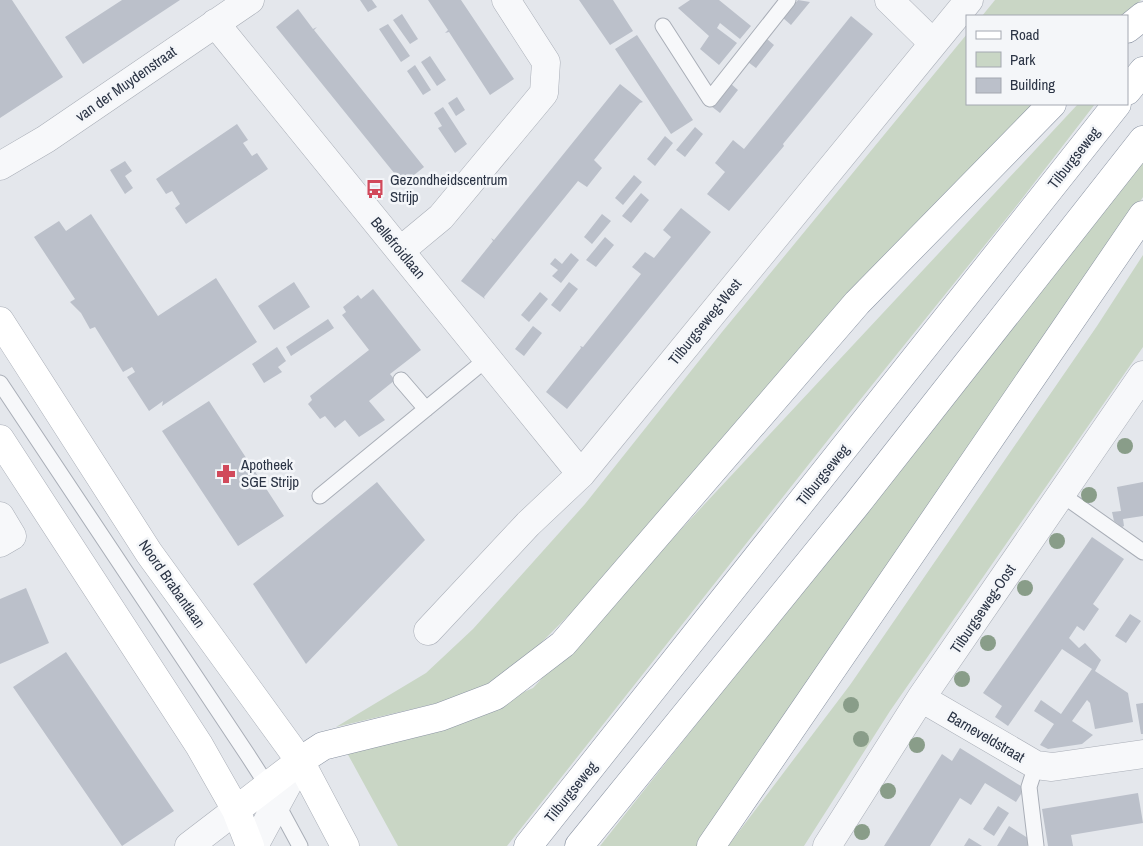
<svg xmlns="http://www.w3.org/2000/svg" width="1143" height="846" font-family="'Archivo Narrow',sans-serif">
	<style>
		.green { fill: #c9d6c5 }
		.building { fill: #bbc0ca }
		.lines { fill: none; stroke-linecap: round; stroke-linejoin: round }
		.service-casing { stroke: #a9aeb7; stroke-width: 17 }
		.minor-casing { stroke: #a9aeb7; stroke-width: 29 }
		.secondary-casing { stroke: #a9aeb7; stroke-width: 29 }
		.trunk-casing { stroke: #8b94a3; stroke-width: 29 }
		.service { stroke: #f7f8fa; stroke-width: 15 }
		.minor { stroke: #f7f8fa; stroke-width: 28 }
		.secondary { stroke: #fff; stroke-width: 28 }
		.trunk { stroke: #fff; stroke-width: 28 }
		.tree { fill: #899d89 }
		.labels { text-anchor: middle; stroke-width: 5; stroke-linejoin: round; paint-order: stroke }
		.street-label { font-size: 15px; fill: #2b3445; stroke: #f4f6f9 }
		.poi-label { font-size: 15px; fill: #2b3445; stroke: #f4f6f9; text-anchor: start }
	</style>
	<rect width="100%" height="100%" fill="#e4e7ec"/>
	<path class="green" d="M995 0H1141L1127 16H982Z
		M967 34V104H1046L600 584 523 661 483 688 442 702 336 727 426 673 473 629 585 504 722 332Z
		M1078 104H1095L1014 209 839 426 507 846H398L346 751 458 721 533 688Z
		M1143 159V197L1071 307 698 846H600Z
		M1143 255V347L890 711 804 846H728L850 685 1097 326Z"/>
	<path class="building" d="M0 0H12L63 77 0 118Z
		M122 0H180L83 64 65 37Z
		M360 0H372L377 7 368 12Z
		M428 0H461L514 79 490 95 449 32 445 33 448 30Z
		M579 0H613L633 31 610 45Z
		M690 0H719L751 26 740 39 720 23 717 28 737 43 719 65 700 49 709 36 678 8Z
		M798 0 810 2 791 25 783 18Z
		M298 9 313 29 317 27 314 30 424 167 403 184 276 27Z
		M402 14 418 39 410 44 393 20Z
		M851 16 873 34 783 144 784 146 729 211 707 194 725 172 715 163 733 140 744 149Z
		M388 24 410 56 401 62 379 29Z
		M637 35 693 120 671 134 615 49Z
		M767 39 774 45 756 68 748 62Z
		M430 56 446 80 437 86 421 62Z
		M415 65 431 90 423 95 407 71Z
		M730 83 738 90 720 113 711 106Z
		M620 84 643 102 640 103 594 160 602 168 587 187 578 181 484 297 485 299 461 281 493 241 491 238 494 240Z
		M457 97 465 110 456 116 448 103Z
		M443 107 467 144 455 153 438 128 442 126 434 113Z
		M237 124 248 140 243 143 252 156 257 153 268 169 186 224 175 208 180 204 172 191 166 194 156 179Z
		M695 127 703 134 685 157 676 150Z
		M665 136 673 143 655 166 647 159Z
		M125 161 132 171 125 176 133 188 125 194 110 170Z
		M634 175 642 182 623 205 615 198Z
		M641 193 649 200 631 223 622 216Z
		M681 208 711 232 567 409 546 392 581 348 580 346 583 347 641 274 632 267 645 252 654 258 671 237 663 230Z
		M91 214 158 316 216 278 257 342 162 406 163 401 149 411 127 377 135 372 132 367 123 372 95 327 90 329 81 313 70 302 75 299 34 237 59 221 66 231Z
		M602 214 611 221 592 244 584 237Z
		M605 237 614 245 596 267 586 260Z
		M571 253 579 260 561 283 552 276 558 270 550 264 555 258 562 264Z
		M294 282 310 307 274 330 258 306Z
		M569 282 578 289 560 312 551 305Z
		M373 289 421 350 390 374 395 380 369 401 385 420 359 437 345 420 335 428 325 416 320 419 308 404 312 400 310 396 369 350 342 315 346 312 343 307 358 295 361 299Z
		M540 292 548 299 529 322 521 315Z
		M328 319 334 328 291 356 286 347Z
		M533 326 542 333 524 356 515 349Z
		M277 347 286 361 278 367 282 372 264 383 252 364Z
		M209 401 284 516 238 546 162 431Z
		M377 482 425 540 306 664 253 584Z
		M1143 482V516L1123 519 1124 526 1122 527 1114 521 1112 512 1121 511 1117 487Z
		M1092 537 1124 559 1093 604 1099 609 1084 631 1077 626 1069 638 1079 648 1085 643 1101 660 1095 671 1128 693 1133 722 1095 729 1090 703 1087 700 1072 721 1093 735 1082 744 1048 749 1040 745 1054 724 1034 711 1041 700 1061 714 1092 669 1062 649 1008 726 995 717 1002 706 983 693Z
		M26 588 49 643 0 664V599Z
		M1130 614 1141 621 1126 643 1115 636Z
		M66 652 174 811 122 846 13 687Z
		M1143 703V734H1141L1136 704Z
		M960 748 1021 786V794L1016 802 985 783 971 805 960 798 930 846H884L942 754 952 761Z
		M1138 793 1143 823 1071 835 1073 846H1048L1042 809Z
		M998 806 1009 813 994 836 983 829Z
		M1009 826 1031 840 1027 846H997Z
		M969 838 982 846H964Z"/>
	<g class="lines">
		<g class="service-casing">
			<path id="service" d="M663 26 710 99 788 0
				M401 380 426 409
				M0 383 247 754 267 785 300 846
				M1061 494 1143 552
				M320 496 488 358
				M1036 765 1029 787 1036 846"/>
		</g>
		<g class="minor-casing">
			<path id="minor" d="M889 0 933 43
				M215 23 581 474
				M0 166 46 139 250 0
				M400 251 441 217 544 93 546 62 506 0
				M0 516 12 536 0 543
				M428 631 528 524 581 474 969 0
				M921 698 1036 765 1052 767 1143 754
				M189 846 236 810
				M254 846 300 761
				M827 846 921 698 1143 375"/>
		</g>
		<g class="secondary-casing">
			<path id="secondary" d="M0 321 149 553 300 761 345 846
				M0 439 199 745 236 810 250 846
				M236 810 300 761"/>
		</g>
		<g class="trunk-casing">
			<path id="trunk" d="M1127 29 1143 16
				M1127 91 1143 71
				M300 761 323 746 440 717 495 696 563 644 857 303 1052 104
				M528 846 1117 104
				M579 846 856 505 1143 140
				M711 846 1143 215"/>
		</g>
		<use href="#service" class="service"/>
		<use href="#minor" class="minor"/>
		<use href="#secondary" class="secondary"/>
		<use href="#trunk" class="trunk"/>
	</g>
	<g class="tree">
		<circle cx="1125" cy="446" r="8"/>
		<circle cx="1089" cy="495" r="8"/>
		<circle cx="1057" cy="541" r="8"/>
		<circle cx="1025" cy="588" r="8"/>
		<circle cx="988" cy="643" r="8"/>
		<circle cx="962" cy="679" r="8"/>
		<circle cx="851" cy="705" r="8"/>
		<circle cx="861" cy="739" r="8"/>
		<circle cx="917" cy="745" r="8"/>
		<circle cx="888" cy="791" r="8"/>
		<circle cx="862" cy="832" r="8"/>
	</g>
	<defs>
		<g id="bus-bare" transform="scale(1.5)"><path d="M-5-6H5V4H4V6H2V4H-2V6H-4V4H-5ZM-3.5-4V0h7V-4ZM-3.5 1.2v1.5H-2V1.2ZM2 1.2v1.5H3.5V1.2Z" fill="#d1495b" stroke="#f4f6f9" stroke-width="2.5" paint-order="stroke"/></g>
		<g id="pharmacy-bare" transform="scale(1.5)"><path d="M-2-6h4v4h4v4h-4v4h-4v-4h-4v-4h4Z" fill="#d1495b" stroke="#f4f6f9" stroke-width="2.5" paint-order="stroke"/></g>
	</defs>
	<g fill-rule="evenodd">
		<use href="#bus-bare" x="375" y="189"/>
		<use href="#pharmacy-bare" x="226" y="474"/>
	</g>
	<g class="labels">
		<g class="street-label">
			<text transform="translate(126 84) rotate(-35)" y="5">van der Muydenstraat</text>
			<text transform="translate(1074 158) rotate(-52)" y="5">Tilburgseweg</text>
			<text transform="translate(398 248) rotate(50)" y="5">Bellefroidlaan</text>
			<text transform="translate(705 322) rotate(-51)" y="5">Tilburgseweg-West</text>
			<text transform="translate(823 475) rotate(-51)" y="5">Tilburgseweg</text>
			<text transform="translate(172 584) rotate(55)" y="5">Noord Brabantlaan</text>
			<text transform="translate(983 609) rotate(-56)" y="5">Tilburgseweg-Oost</text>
			<text transform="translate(986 737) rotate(30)" y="5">Barneveldstraat</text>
			<text transform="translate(571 792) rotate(-51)" y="5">Tilburgseweg</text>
		</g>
		<g class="poi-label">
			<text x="390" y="185">Gezondheidscentrum<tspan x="390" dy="17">Strijp</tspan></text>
			<text x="241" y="470">Apotheek<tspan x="241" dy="17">SGE Strijp</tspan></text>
		</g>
	</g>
	<rect x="966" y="15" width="162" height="90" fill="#f4f6f9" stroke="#a4a8b1"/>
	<rect x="976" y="31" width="25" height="8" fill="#ffffff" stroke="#a4a8b1"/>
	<text x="1010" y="40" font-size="15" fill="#2b3445">Road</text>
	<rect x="976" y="52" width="25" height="15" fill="#c9d6c5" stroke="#a4a8b1"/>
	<text x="1010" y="65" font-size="15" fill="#2b3445">Park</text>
	<rect x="976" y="78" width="25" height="15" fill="#bbc0ca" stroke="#a4a8b1"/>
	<text x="1010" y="90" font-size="15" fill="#2b3445">Building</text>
</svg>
